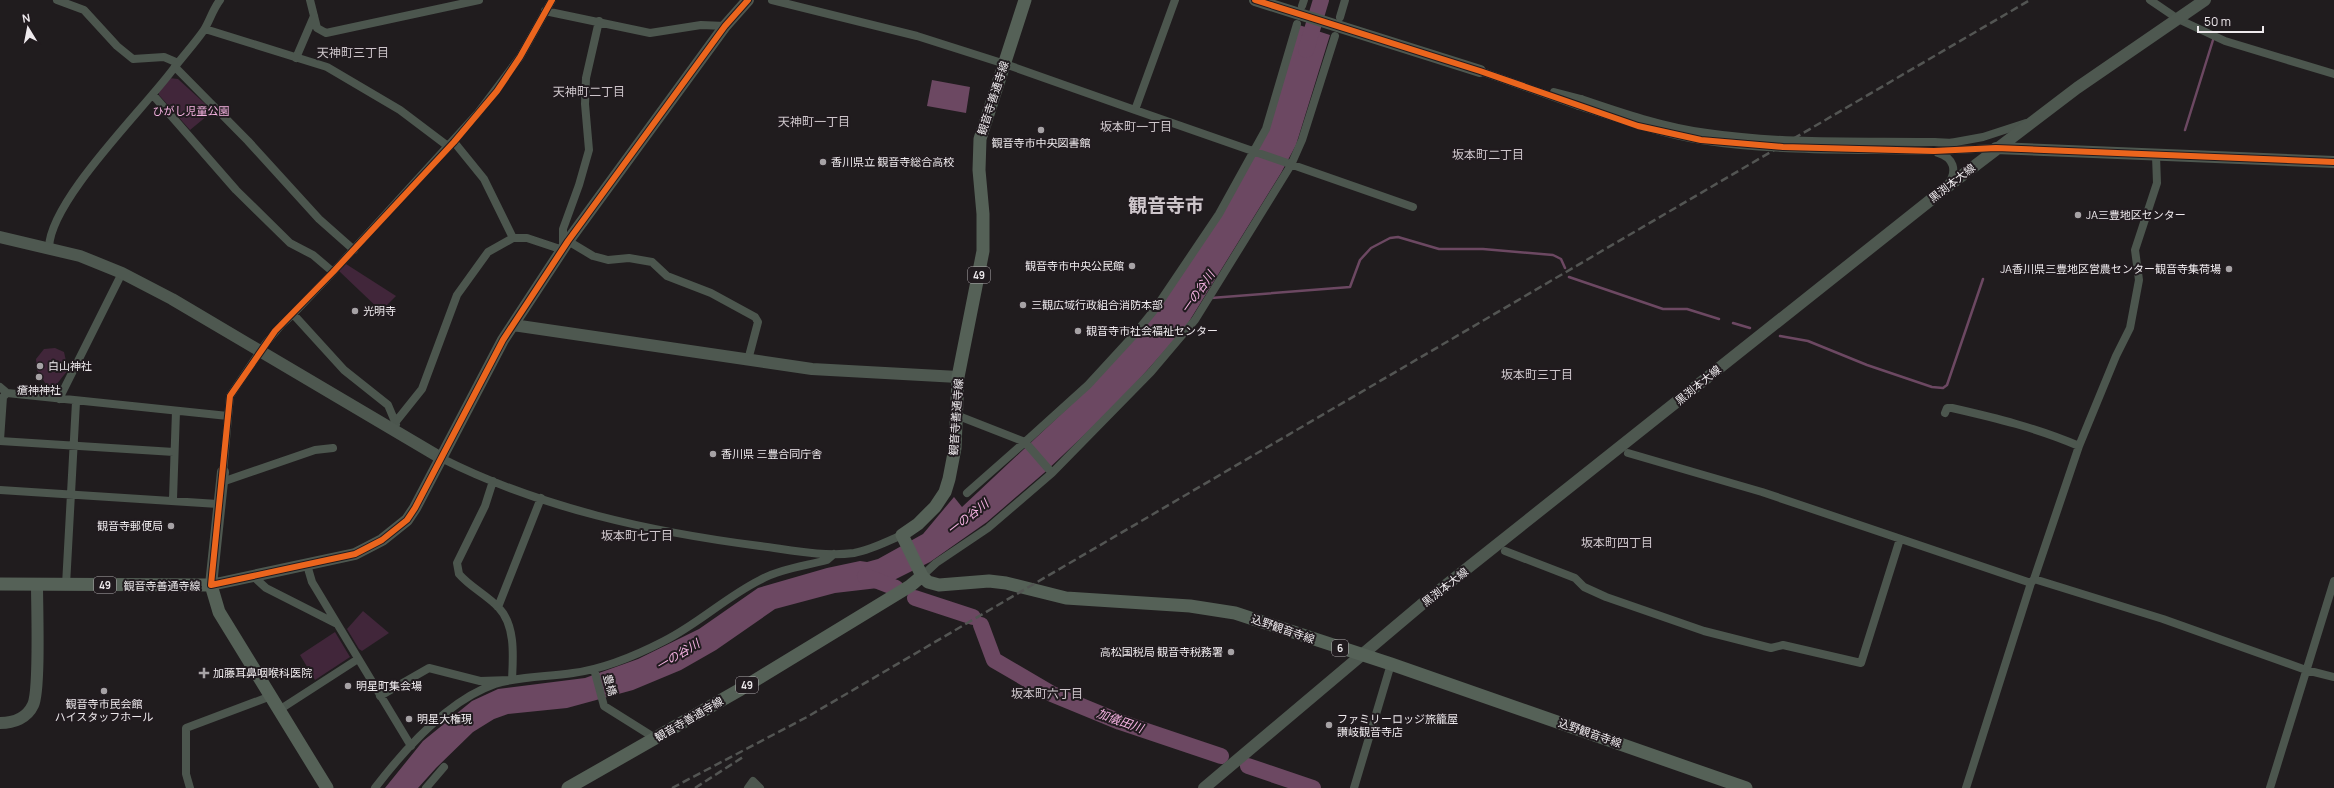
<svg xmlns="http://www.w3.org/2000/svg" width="2334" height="788" font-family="Manrope,'Noto Sans JP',sans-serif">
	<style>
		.green { fill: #41263a }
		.water { fill: #6c4862 }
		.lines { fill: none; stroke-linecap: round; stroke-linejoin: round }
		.stream { stroke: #6c4862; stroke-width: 2.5 }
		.river { stroke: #6c4862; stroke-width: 16 }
		.street { stroke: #4c564e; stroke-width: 8 }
		.secondary { stroke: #4e5850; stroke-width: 12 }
		.primary { stroke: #556157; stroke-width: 13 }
		.rail { stroke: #535553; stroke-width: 2.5; stroke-dasharray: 8 4; stroke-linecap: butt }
		.street-bridge { stroke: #4c564e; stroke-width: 8 }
		.cycleway-casing { stroke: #211b1f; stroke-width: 8 }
		.cycleway { stroke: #eb651d; stroke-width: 6 }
		.poi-dot { fill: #a6a2a5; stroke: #211b1f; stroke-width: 1.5 }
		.labels { text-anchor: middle; stroke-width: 4; stroke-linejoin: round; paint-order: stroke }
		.shield { fill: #211b1f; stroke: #b0acaf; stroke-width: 1 }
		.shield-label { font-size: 10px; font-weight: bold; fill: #eeeaed }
		.street-label { font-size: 11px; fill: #eeeaed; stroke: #211b1f }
		.park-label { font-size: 11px; fill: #f5b2e1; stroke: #211b1f }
		.poi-label { font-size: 11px; fill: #eeeaed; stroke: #211b1f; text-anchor: start }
		.neighbourhood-label { font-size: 12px; fill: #cec6cb; stroke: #211b1f }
		.water-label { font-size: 12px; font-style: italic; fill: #f6b3e3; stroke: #211b1f }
		.town-label { font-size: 19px; font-weight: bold; fill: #cec6cb; stroke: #211b1f }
	</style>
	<rect width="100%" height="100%" fill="#201c1e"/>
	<path class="green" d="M169 78 178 79 213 111 190 130 159 95V91Z
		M346 264 396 296 381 311 339 271Z
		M55 348 64 352 68 370 56 385 47 386 37 370 36 359 44 349Z
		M363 611 389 633 362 651 359 649 347 629Z
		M335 632 350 657 315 680 300 655Z"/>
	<path class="water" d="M1299 25 1330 35 1296 145 1281 173 1185 328 1117 404 1044 473 987 522 930 562 878 588 835 593 775 609 716 650 681 670 633 690 567 708 508 714 494 719 473 732 436 768 418 788H385L423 741 472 701 498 689 585 678 638 659 699 629 758 588 827 568 860 561 867 562 878 559 923 534 954 497 962 507 1089 388 1153 317 1251 162Z
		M932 80 970 87 966 113 927 106Z"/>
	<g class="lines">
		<path class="stream" d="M2185 130 2213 40
			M1569 277 1663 309H1687L1719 319
			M1211 298 1350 287 1360 260 1371 248 1390 238 1398 237 1439 249H1483L1553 255 1561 259 1565 268
			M1733 323 1750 328
			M1780 336 1808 341 1867 365 1932 387 1943 388 1947 385 1983 279"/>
		<path class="river" d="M1306 50 1321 0
			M865 576 896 588
			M915 598 973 617
			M981 625 994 660 1052 694 1120 722 1221 756
			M1248 766 1313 788"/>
		<path class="street" d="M57 0 84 10 117 46 133 59 164 57 178 63
			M310 0 317 28 326 33 479 0
			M772 0 917 36 1005 64 1135 110
			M1175 0 1135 110 1413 207
			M2150 0 2178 19 2225 41 2334 74
			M1302 6 1304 0
			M545 11 650 33 701 25 725 26
			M1340 17 1345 0
			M205 29 327 67 400 110 449 147
			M296 58 314 16
			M175 67 248 141 319 219 354 250
			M1480 71 1579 106
			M1554 92 1581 99
			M153 95 236 190 290 243 313 255 333 272
			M454 142 484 179 513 238
			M1934 142 1954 143
			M1950 143 1983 137 2026 123
			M1934 151 1996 148
			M1938 153C1954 158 1957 170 1949 183
			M568 241 593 256 608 260 629 258 652 262 667 276 711 293 755 317 758 322 748 360
			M49 247C51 199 144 109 174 68 184 55 195 43 204 30 210 20 213 9 220 0
			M293 314 344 370 388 405 396 424
			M0 387 7 393
			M59 399 122 273
			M1945 413 1947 408H1952C1996 418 2037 428 2079 446
			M956 415 1025 442 1088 385 1134 335 1155 309 1219 214 1266 129 1297 24
			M390 429 422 389 457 295 488 252 513 238H527L563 250V229L579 185 589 150 585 104 586 78 599 21
			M0 440 3 397 7 393 228 416
			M0 441 174 452
			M1628 453 1762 492 2031 583
			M441 458C540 508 651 532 760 546 791 550 823 557 854 553 871 550 886 542 902 535
			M223 472 230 396 266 343 282 324 293 314 333 272 478 113 520 57 552 0
			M222 482 315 450 333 448
			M0 490 218 504
			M967 493 1025 442 1052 473
			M173 499 176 411
			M1505 551 1575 578 1584 587 1606 597 1704 631 1771 648 1783 645 1861 663 1900 539
			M307 565 312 582 411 746
			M922 576 936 563 988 528 1052 473 1151 372 1195 320 1291 165 1302 140 1335 36
			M254 577 266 588 335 623
			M2034 579 2079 446 2116 356 2130 328 2139 280 2135 250 2157 183 2156 156
			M66 585 76 402
			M498 607 541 498
			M594 669 604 706 655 738
			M380 696 429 668 480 681 512 680C513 658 516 626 499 608 487 595 470 587 459 574L457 563 485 506 493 481
			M279 710 358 659
			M190 788 186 774V728L271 696
			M375 788C404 750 449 700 495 684 520 676 547 677 573 673 604 669 635 656 664 641 698 624 726 597 760 580 780 569 805 566 827 560L834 554
			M426 788 444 767
			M748 788 753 781 760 788
			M1354 788 1391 664
			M1966 788 2031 583 2034 579 2163 619 2306 670 2334 677
			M2270 788 2334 581"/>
		<path class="secondary" d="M1255 0 1480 71
			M1996 148 2334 162
			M0 237 80 256 122 273 172 299 441 458
			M513 325 812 369 958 377
			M223 472 211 585 355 554 382 540 407 520 415 508 503 340 568 241 725 26 748 0
			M0 723C14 723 27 718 33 705 40 691 37 606 37 585
			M1204 788 1421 605 1947 187 2077 88 2205 0"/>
		<path class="primary" d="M1025 0 980 139 979 170 983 214V251L958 377 955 448 949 479 945 492 935 507 918 524 902 535 922 576 928 582 939 585 989 581 1006 583 1066 598 1190 606 1235 613 1391 664 1746 788
			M0 584 211 585 219 612 327 788
			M568 788 741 689 910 586 922 576"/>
		<path class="rail" d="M672 788 807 717 2030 0
			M695 788 743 757"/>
		<path class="street-bridge" d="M1581 99C1622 113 1663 127 1707 133 1781 144 1859 141 1934 142
			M1579 106C1619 119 1659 133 1701 140 1777 152 1857 149 1934 151"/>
		<g class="cycleway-casing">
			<path id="cycleway" d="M552 0 520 57 497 91 454 142 333 272 275 331 230 396 211 585 355 554 382 540 407 520 415 508 503 340 568 241 725 26 748 0
				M1255 0 1480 71 1638 126 1701 140 1783 147 1934 151 1996 148 2334 162"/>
		</g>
		<use href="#cycleway" class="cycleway"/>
	</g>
	<g class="poi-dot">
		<circle cx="1041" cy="130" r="4"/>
		<circle cx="823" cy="162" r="4"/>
		<circle cx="2078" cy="215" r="4"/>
		<circle cx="1132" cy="266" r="4"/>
		<circle cx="2229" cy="269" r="4"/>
		<circle cx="1023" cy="305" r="4"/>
		<circle cx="355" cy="311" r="4"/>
		<circle cx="1078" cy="331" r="4"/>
		<circle cx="40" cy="366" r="4"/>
		<circle cx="39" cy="377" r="4"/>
		<circle cx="713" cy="454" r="4"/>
		<circle cx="171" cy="526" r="4"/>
		<circle cx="1231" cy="652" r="4"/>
		<path d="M202 667h4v4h4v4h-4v4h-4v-4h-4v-4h4z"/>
		<circle cx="348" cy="686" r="4"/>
		<circle cx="104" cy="691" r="4"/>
		<circle cx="409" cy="719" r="4"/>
		<circle cx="1329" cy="725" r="4"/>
	</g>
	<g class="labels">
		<g class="shield">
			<rect x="968" y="267" width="22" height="16" rx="3"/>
			<rect x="94" y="577" width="22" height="16" rx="3"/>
			<rect x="1332" y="640" width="16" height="16" rx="3"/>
			<rect x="736" y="677" width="22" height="16" rx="3"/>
		</g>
		<g class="shield-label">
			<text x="979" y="279">49</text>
			<text x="105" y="589">49</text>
			<text x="1340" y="652">6</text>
			<text x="747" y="689">49</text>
		</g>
		<g class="street-label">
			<text transform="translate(993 98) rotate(-72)" y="4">観音寺善通寺線</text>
			<text transform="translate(1952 183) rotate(-38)" y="4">黒渕本大線</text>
			<text transform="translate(1698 385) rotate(-39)" y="4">黒渕本大線</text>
			<text transform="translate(956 417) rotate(-86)" y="4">観音寺善通寺線</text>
			<text x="162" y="590">観音寺善通寺線</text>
			<text transform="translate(1445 587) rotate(-38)" y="4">黒渕本大線</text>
			<text transform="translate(1283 629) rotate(19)" y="4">込野観音寺線</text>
			<text transform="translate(610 685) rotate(75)" y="4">豊橋</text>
			<text transform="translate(689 719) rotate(-30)" y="4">観音寺善通寺線</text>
			<text transform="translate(1590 733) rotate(19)" y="4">込野観音寺線</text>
		</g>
		<g class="park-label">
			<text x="191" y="115">ひがし児童公園</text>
		</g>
		<g class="poi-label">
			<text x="1041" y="147" text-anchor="middle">観音寺市中央図書館</text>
			<text x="831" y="166">香川県立 観音寺総合高校</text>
			<text x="2086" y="219">JA三豊地区センター</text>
			<text x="1124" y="270" text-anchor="end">観音寺市中央公民館</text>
			<text x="2221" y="273" text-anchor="end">JA香川県三豊地区営農センター観音寺集荷場</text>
			<text x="1031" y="309">三観広域行政組合消防本部</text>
			<text x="363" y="315">光明寺</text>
			<text x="1086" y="335">観音寺市社会福祉センター</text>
			<text x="48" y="370">白山神社</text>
			<text x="39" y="394" text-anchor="middle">瘡神神社</text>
			<text x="721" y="458">香川県 三豊合同庁舎</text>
			<text x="163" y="530" text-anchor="end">観音寺郵便局</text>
			<text x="1223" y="656" text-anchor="end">高松国税局 観音寺税務署</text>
			<text x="213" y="677">加藤耳鼻咽喉科医院</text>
			<text x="356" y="690">明星町集会場</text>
			<text x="104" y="708" text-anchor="middle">観音寺市民会館<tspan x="104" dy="13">ハイスタッフホール</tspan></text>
			<text x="417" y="723">明星大権現</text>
			<text x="1337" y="723">ファミリーロッジ旅籠屋<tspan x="1337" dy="13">讃岐観音寺店</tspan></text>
		</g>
		<g class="neighbourhood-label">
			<text x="353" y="57">天神町三丁目</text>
			<text x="589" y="96">天神町二丁目</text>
			<text x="814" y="126">天神町一丁目</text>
			<text x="1136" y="131">坂本町一丁目</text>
			<text x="1488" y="159">坂本町二丁目</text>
			<text x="1537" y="379">坂本町三丁目</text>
			<text x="637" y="540">坂本町七丁目</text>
			<text x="1617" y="547">坂本町四丁目</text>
			<text x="1047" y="698">坂本町六丁目</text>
		</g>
		<g class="water-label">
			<text transform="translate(1198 292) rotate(-55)" y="4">一の谷川</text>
			<text transform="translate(968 517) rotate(-38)" y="4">一の谷川</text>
			<text transform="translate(678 655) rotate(-31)" y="4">一の谷川</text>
			<text transform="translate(1120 721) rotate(20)" y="4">加儀田川</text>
		</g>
		<g class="town-label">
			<text x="1166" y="212">観音寺市</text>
		</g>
	</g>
	<g transform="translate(28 28) rotate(350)" stroke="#211b1f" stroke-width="3" paint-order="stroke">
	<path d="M0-3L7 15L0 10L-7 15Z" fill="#eeeaed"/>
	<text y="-6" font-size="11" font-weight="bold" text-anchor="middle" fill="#eeeaed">N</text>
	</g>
	<path d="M2198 26v6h65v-6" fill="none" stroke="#eeeaed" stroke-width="2"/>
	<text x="2204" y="26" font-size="12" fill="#eeeaed" stroke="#211b1f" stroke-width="3" paint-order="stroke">50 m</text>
</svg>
